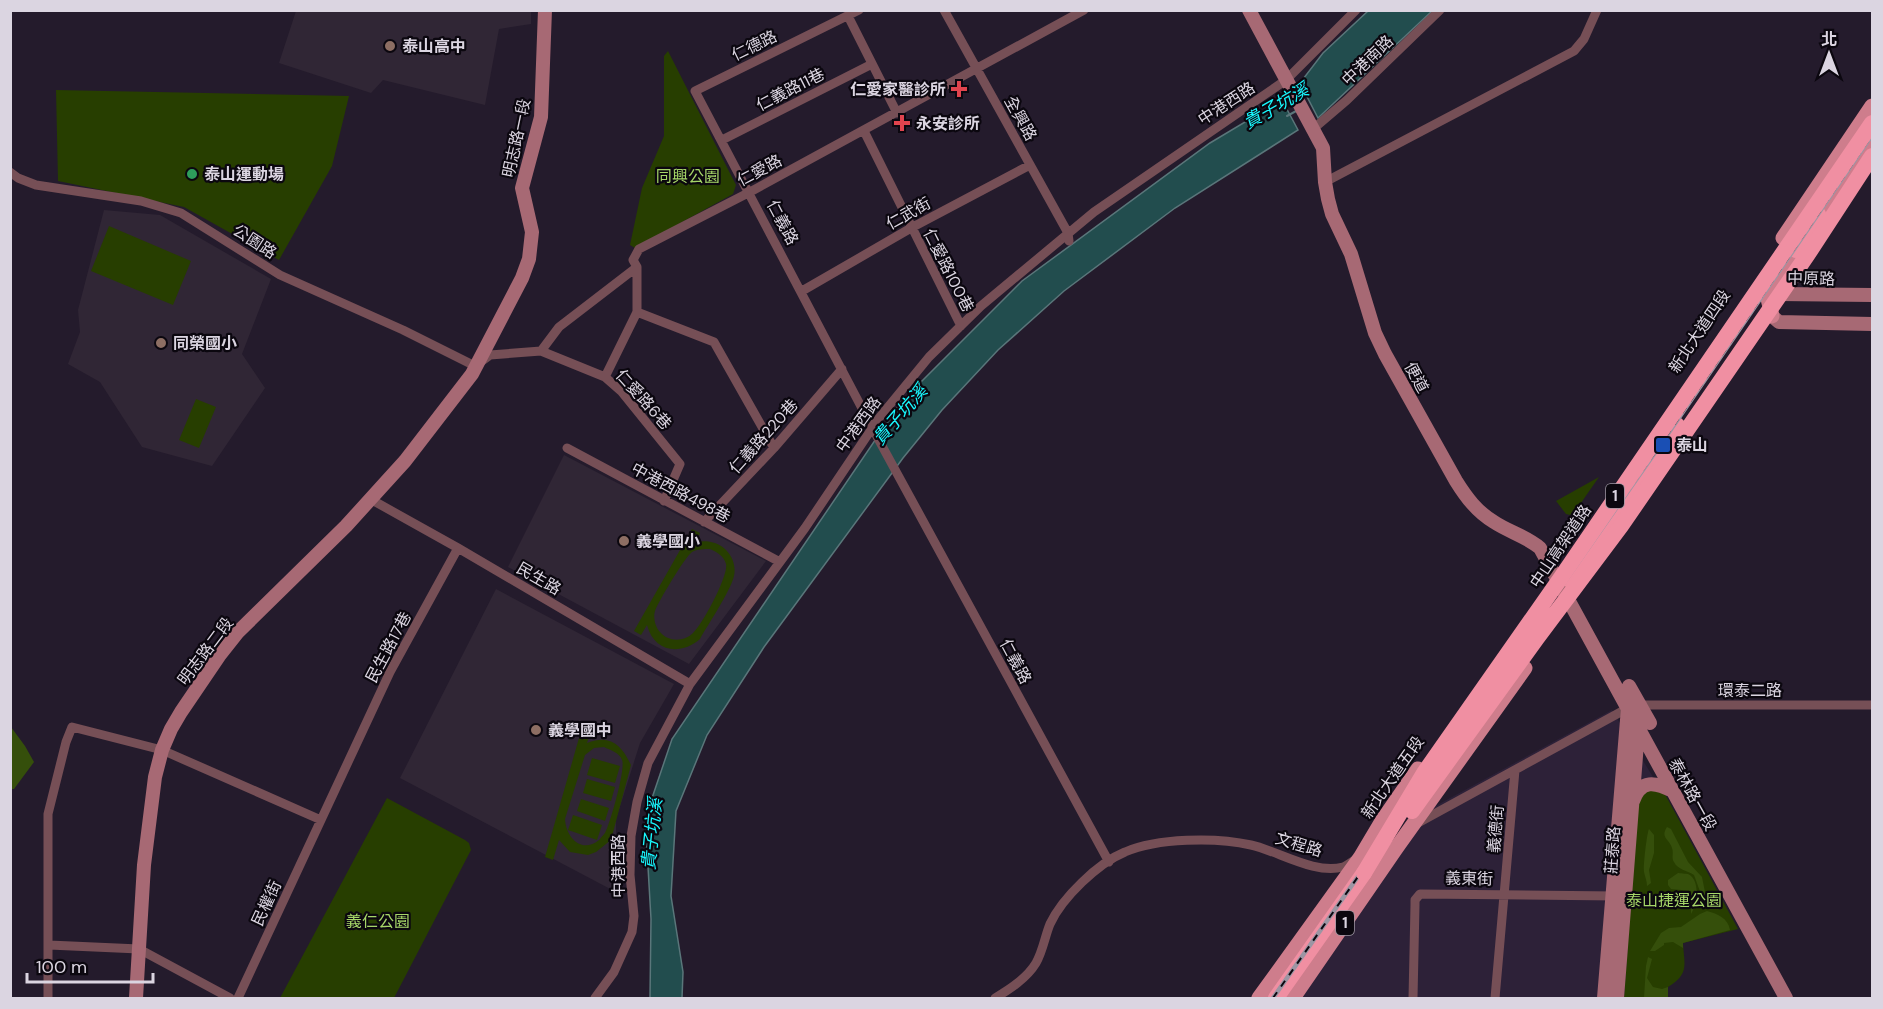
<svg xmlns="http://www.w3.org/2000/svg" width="1883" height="1009" font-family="'DM Sans','Noto Sans TC',sans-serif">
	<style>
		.built { fill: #2d2138 }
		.education { fill: #302635 }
		.green { fill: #273e00; fill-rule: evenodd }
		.forest { fill: #354f0b }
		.water { fill: #224d4e; stroke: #5a767a; stroke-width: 1.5 }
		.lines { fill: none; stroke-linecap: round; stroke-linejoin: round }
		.stream { stroke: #5a767a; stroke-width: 2 }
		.street { stroke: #764f56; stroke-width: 9 }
		.secondary { stroke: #a76974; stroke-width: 14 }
		.primary { stroke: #ce7d8c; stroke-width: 15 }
		.highway { stroke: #f08fa2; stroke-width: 16 }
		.rail-casing { stroke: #9c95a3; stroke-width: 4.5 }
		.rail { stroke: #0b070f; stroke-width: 2; stroke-dasharray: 7; stroke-linecap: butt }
		.highway-bridge { stroke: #f08fa2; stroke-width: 16 }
		.education-dot { fill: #8d6e63; stroke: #0b070f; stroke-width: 2 }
		.health-dot { fill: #e0444e; stroke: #0b070f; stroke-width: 2 }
		.leisure-dot { fill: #2e9e5b; stroke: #0b070f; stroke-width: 2 }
		.transit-dot { fill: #1a4fb4; stroke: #0b070f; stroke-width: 2 }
		.labels { text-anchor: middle; stroke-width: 4.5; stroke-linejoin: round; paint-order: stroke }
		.shield { fill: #0b070f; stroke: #9d97a2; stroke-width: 1.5 }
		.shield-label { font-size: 15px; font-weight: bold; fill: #dbd5e1 }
		.street-label { font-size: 16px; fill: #dbd5e1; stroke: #0b070f }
		.poi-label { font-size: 16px; font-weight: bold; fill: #dbd5e1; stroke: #0b070f; text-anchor: start }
		.park-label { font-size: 16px; fill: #a6d668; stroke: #0b070f }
		.water-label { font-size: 18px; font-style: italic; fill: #18f8fe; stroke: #0b070f }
	</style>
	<rect width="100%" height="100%" fill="#241b2c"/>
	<path class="built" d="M1612 710 1661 790 1638 801 1624 998H1299L1430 809Z"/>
	<path class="education" d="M296 11H531V24L499 29 485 105 383 80 371 93 279 63Z
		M104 210 160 215 271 279 242 354 265 388 212 466 142 447 100 382 68 364 80 332 78 310Z
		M564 455 766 561 689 664 508 567Z
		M496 589 674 684 640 743 616 819V892L400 778Z"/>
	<path class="green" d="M668 51 736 185 733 194 635 248 630 245 642 188 664 136V56Z
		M56 90 349 96 332 166 279 260 184 207 58 181Z
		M109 226 191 261 173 305 91 271Z
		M196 399 216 407 199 448 179 440Z
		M1599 477 1574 513 1570 515 1566 514 1556 501Z
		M692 529 700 533 696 542C707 540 718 542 726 550 733 557 736 567 734 576 730 592 709 623 700 639 680 656 654 652 647 625L641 635 634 631ZM710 549C717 552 724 556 726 564 729 575 702 625 693 633 684 642 668 642 660 632 655 627 653 617 655 611 658 602 685 557 692 552 697 549 704 549 710 549Z
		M583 724 592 727 587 743C610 734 621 744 631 765L611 840 596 852 588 855 570 852 559 840 553 860 545 857ZM604 747C610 750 620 753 622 760 626 768 610 824 605 833 604 834 600 839 599 840 582 854 566 838 565 819L585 755 594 748Z
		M592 758 620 766 615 783 587 775Z
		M587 779 615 787 611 801 583 793Z
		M1646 789 1661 790 1666 796 1738 929 1683 943C1684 964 1690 974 1668 987V998H1624L1638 801Z
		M387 798 465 840 469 843 471 850 394 998H280Z
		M581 799 609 808 605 821 577 811Z
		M573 815 602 825 597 840 568 830Z"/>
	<path class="forest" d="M11 727 25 746 34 762 14 789H11Z
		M1667 827 1671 829 1688 862 1702 877 1705 892 1711 902 1702 897 1694 875C1688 871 1677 869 1674 862 1671 858 1674 853 1672 848 1669 838 1660 838 1667 827Z
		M1649 829 1654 835V853L1649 870 1651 883 1647 886C1647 881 1645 877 1644 872 1643 867 1647 832 1649 829Z
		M1678 873C1679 873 1687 874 1688 874 1701 880 1697 905 1691 914V891L1671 889 1668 885V880Z
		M1707 911C1718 914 1728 918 1730 930L1683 943V948L1673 942 1664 943V945L1655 951H1650L1661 933 1669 928 1681 927 1700 914Z
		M1648 957 1652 959 1647 978 1653 987 1662 989 1668 987V998H1644L1646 966Z"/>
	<path class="water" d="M1368 11H1432L1318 118 1300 83 1323 53Z
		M1282 100 1298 130 1175 208 1064 291 998 350 942 410 903 458 764 647 707 735 676 811 671 896 683 972 682 998H650L651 919 646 832 648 810 672 739 901 402 1022 281 1210 143Z"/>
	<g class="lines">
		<path class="stream" d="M1287 116 1298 110"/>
		<path class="street" d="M859 10 695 91 875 433 1109 862
			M944 10 1068 233 1069 241
			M848 16 897 113
			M1313 129 1347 100 1440 10
			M864 131 961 326
			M722 140 872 64
			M10 172 18 178 36 185 141 201 181 213 280 275 403 330 475 366 490 355 541 351 605 377 621 391 680 464 664 501
			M1325 182 1574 51 1584 39 1597 10
			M802 291 911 228 1030 165
			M637 312 714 342 774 448
			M541 351 559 327 637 267
			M605 377 637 312V267L633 260 639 249 750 192 1084 10
			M567 448 780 562
			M372 500 458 548 690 684
			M704 522 774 448 842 369
			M1416 824 1628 708 1640 705H1872
			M49 945 139 949 230 998
			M48 998V814L66 742 72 727 162 750 321 820
			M238 998 390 672 458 548
			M595 998 614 972 632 932 634 916 630 875 631 836 637 802 648 763 690 684 805 528 879 418 929 357 981 306 1094 212 1286 80 1356 10
			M995 998C1010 989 1027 978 1036 963 1043 951 1045 936 1050 924 1062 898 1098 863 1125 852 1157 838 1216 837 1251 845 1278 851 1315 875 1343 867 1347 866 1351 862 1355 860
			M1413 998 1415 905V900L1420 894 1617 896
			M1495 998 1515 770"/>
		<path class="secondary" d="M1249 10 1323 148 1325 182 1328 199 1332 214 1351 254 1375 333 1385 354 1456 481C1466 497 1477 512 1494 522 1509 532 1526 536 1540 548L1786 998
			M1773 294 1872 295
			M1772 316 1779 322 1872 324
			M1629 686 1650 723
			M1633 801C1641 779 1655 782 1673 791
			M136 998 144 865 155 777 162 750 171 729 181 712 219 656 238 632 346 526 405 461 472 374 522 278 529 259 532 232 522 188 541 117 545 10
			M1604 998 1628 708
			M1617 998 1640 705"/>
		<path class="primary" d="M1783 238 1872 106
			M1772 316 1767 294 1872 140
			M1259 998 1360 858 1382 821 1418 769
			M1293 998 1397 847 1525 668"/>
		<path class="highway" d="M1796 250 1818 214
			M1570 580 1677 425
			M1276 998 1364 873"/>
		<g class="rail-casing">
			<path id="rail" d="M1273 998 1661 444 1872 135"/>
		</g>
		<use href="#rail" class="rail"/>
		<path class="highway-bridge" d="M1412 811 1537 638 1621 526 1808 254 1872 156
			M1364 873 1424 773 1560 579 1872 123"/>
	</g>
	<g class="education-dot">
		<circle cx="390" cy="46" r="6"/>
		<circle cx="161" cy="343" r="6"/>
		<circle cx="624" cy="541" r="6"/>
		<circle cx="536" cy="730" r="6"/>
	</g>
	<g class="health-dot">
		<path d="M956 80h6v6h6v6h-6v6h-6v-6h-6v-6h6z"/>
		<path d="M899 114h6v6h6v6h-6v6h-6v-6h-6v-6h6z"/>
	</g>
	<circle class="leisure-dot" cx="192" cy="174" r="6"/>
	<rect class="transit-dot" x="1655" y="437" width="16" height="16" rx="3"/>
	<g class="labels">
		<g class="shield">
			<rect x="1606" y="484" width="18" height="24" rx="4.5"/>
			<rect x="1336" y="911" width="18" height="24" rx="4.5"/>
		</g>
		<g class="shield-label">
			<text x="1615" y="501">1</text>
			<text x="1345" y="928">1</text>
		</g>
		<g class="street-label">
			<text transform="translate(754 45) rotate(-26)" y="6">仁德路</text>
			<text transform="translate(1367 60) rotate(-44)" y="6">中港南路</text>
			<text transform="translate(790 89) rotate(-27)" y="6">仁義路11巷</text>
			<text transform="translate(1226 103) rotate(-33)" y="6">中港西路</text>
			<text transform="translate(1021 118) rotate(61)" y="6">全興路</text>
			<text transform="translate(516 138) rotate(-78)" y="6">明志路一段</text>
			<text transform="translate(759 170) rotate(-28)" y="6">仁愛路</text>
			<text transform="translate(908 213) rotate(-29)" y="6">仁武街</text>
			<text transform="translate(783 222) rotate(62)" y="6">仁義路</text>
			<text transform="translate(255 241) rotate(33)" y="6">公園路</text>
			<text transform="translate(949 270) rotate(63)" y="6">仁愛路100巷</text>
			<text transform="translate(1811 278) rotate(1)" y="6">中原路</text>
			<text transform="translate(1699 331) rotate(-56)" y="6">新北大道四段</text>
			<text transform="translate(1417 377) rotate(61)" y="6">便道</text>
			<text transform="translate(644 399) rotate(48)" y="6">仁愛路6巷</text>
			<text transform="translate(858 424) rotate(-54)" y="6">中港西路</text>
			<text transform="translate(763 436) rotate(-48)" y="6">仁義路220巷</text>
			<text transform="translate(681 492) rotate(28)" y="6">中港西路498巷</text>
			<text transform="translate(1560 546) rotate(-56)" y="6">中山高架道路</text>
			<text transform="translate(539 578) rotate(30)" y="6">民生路</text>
			<text transform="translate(388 647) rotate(-62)" y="6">民生路17巷</text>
			<text transform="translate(205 651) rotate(-53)" y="6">明志路二段</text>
			<text transform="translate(1016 661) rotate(62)" y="6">仁義路</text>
			<text x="1750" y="696">環泰二路</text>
			<text transform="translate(1392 777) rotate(-55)" y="6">新北大道五段</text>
			<text transform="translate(1693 794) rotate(61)" y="6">泰林路一段</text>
			<text transform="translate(1495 829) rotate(-85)" y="6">義德街</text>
			<text transform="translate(1299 844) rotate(17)" y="6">文程路</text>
			<text transform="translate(1612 850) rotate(-86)" y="6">莊泰路</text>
			<text transform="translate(618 866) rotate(-90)" y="6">中港西路</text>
			<text transform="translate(1469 878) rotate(1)" y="6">義東街</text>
			<text transform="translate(266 903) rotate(-65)" y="6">民權街</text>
		</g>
		<g class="poi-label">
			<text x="402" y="52">泰山高中</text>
			<text x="946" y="95" text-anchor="end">仁愛家醫診所</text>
			<text x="916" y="129">永安診所</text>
			<text x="204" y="180">泰山運動場</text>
			<text x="173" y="349">同榮國小</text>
			<text x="1676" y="451">泰山</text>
			<text x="636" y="547">義學國小</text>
			<text x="548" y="736">義學國中</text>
		</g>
		<g class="park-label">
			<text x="688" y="182">同興公園</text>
			<text x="1674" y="906">泰山捷運公園</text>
			<text x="378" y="927">義仁公園</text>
		</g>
		<g class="water-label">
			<text transform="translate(1276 106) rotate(-30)" y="6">貴子坑溪</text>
			<text transform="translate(900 415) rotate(-49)" y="6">貴子坑溪</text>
			<text transform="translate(652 834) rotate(-84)" y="6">貴子坑溪</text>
		</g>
	</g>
	<rect width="1883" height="1009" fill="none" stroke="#dbd5e1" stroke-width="24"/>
	<g transform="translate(1829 54)" stroke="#0b070f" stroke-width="4.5" paint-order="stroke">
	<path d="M0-4.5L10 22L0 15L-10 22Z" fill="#dbd5e1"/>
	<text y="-9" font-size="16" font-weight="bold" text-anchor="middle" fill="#dbd5e1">北</text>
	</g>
	<path d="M27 973v9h126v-9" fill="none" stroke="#dbd5e1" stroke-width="3"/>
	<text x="36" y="973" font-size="18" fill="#dbd5e1" stroke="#0b070f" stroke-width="4.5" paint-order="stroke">100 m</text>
</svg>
